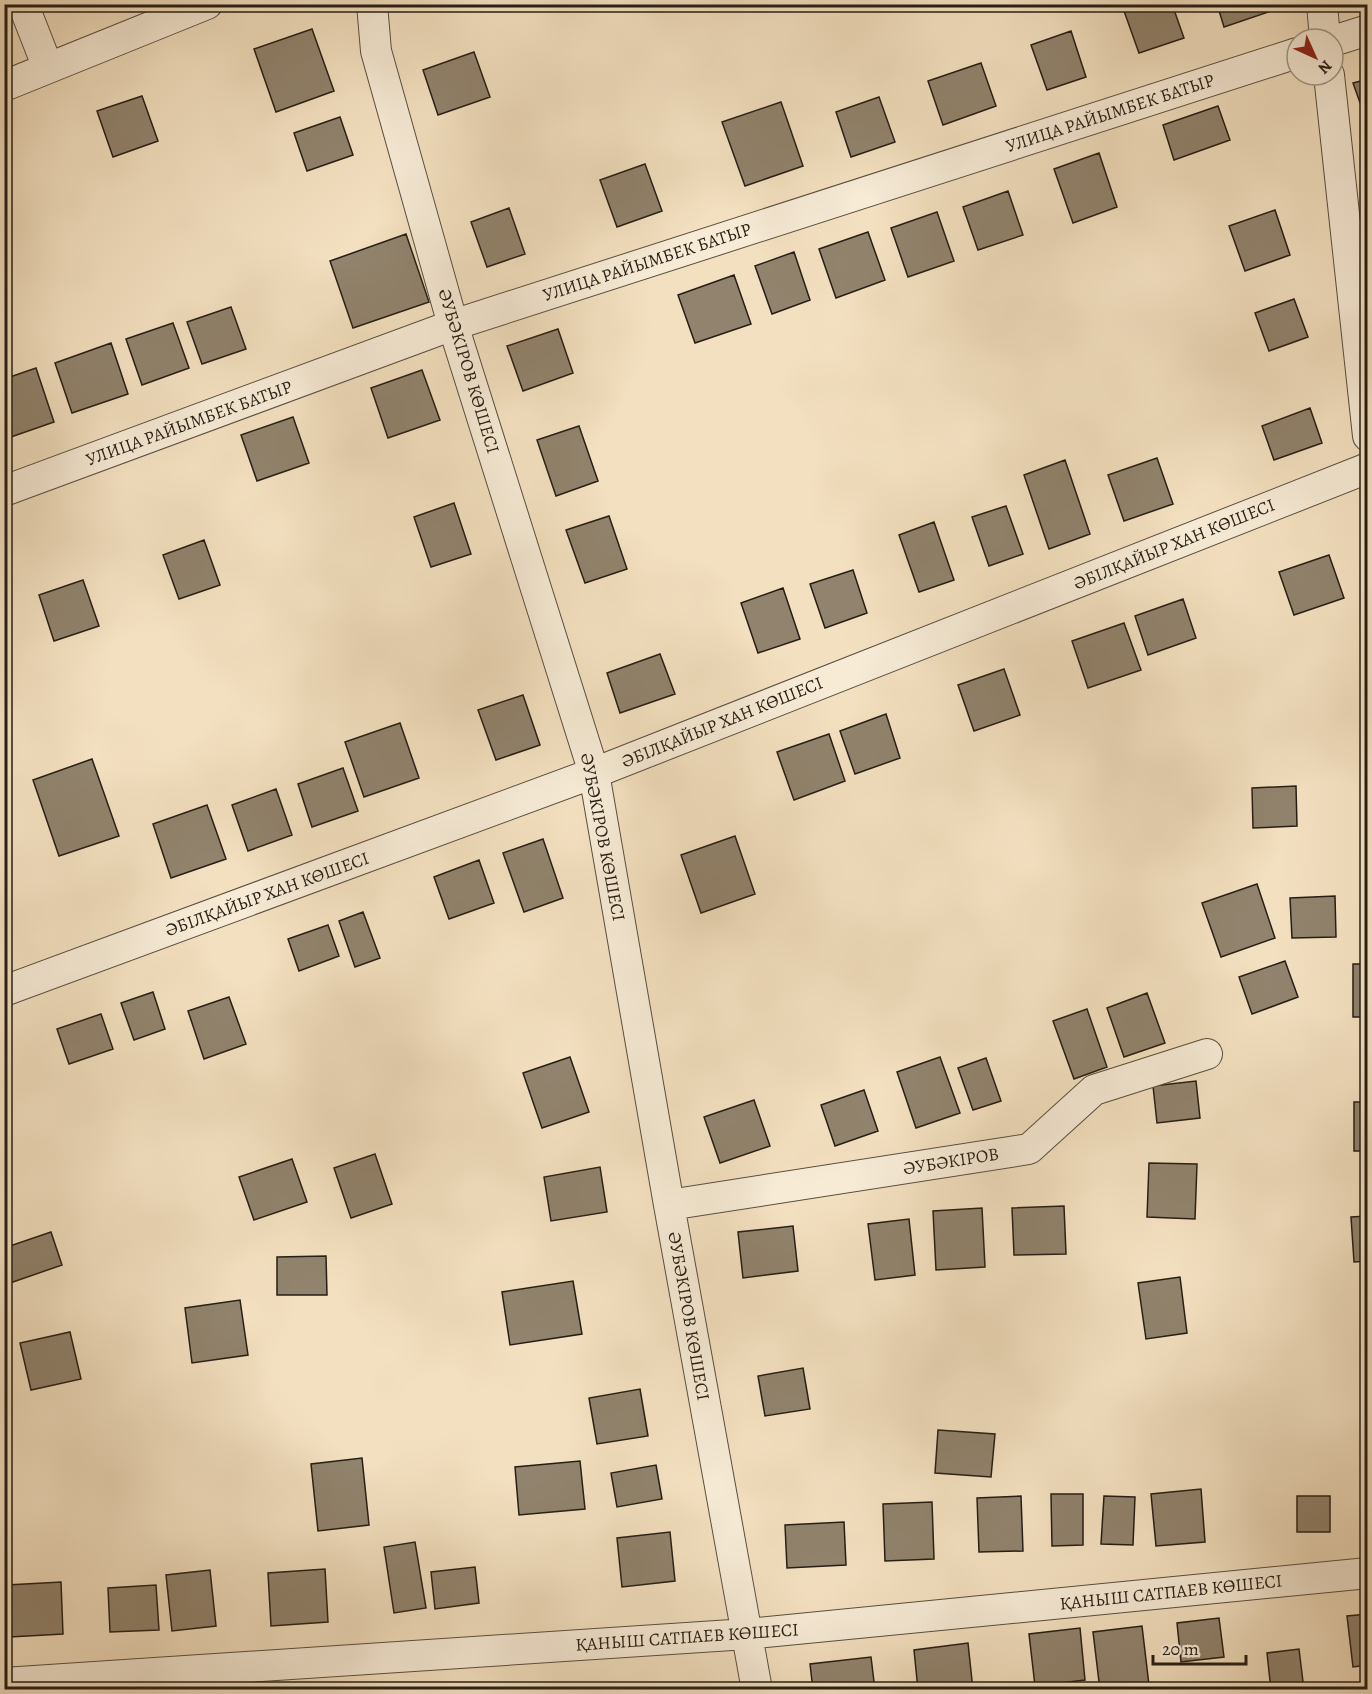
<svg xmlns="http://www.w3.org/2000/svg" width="1372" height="1694" font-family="Alegreya,serif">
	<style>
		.building { fill: #91836d; stroke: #261e14; stroke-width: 1.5 }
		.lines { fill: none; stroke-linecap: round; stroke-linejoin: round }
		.street-casing { stroke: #594e3f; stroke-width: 32 }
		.street { stroke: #f7ebd6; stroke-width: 30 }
		.labels { text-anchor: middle; stroke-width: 5; stroke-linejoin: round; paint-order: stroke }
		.street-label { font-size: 18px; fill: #261e14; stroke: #f7ebd6 }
	</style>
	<rect width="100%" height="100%" fill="#f3e0c0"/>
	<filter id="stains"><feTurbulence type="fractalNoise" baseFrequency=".00333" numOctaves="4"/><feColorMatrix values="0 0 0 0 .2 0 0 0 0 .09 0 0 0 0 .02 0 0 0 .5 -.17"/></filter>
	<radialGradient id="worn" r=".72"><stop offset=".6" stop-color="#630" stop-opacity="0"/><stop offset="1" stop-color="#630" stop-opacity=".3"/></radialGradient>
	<path class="building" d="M60 4H80L63 11Z
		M1143 4H1172L1184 38 1139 53 1124 11Z
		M1217 4H1272L1274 10 1224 27Z
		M312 29 334 91 276 112 254 49Z
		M1071 31 1086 77 1047 90 1031 45Z
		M474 52 490 97 438 115 423 70Z
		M981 63 996 106 943 125 928 81Z
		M1368 79V125L1353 83Z
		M142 96 158 141 113 157 97 111Z
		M879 97 895 142 851 157 836 112Z
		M781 102 803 166 745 186 722 122Z
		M1218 106 1230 140 1174 160 1163 125Z
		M340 117 353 155 307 171 294 133Z
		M1099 153 1117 207 1073 223 1054 169Z
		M645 164 662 211 617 227 600 180Z
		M1008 191 1023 235 978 250 963 207Z
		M509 208 525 254 487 267 471 222Z
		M1275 210 1290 255 1245 271 1229 226Z
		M937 212 954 261 908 277 891 228Z
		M868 232 885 280 836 298 819 249Z
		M406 234 429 302 353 328 330 261Z
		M794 252 810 300 772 314 755 266Z
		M734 275 751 324 695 343 678 295Z
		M1294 299 1308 337 1269 351 1255 313Z
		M231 307 246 349 202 364 187 322Z
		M173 323 189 368 142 385 126 339Z
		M558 329 573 373 523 391 507 346Z
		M111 343 128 394 72 413 55 363Z
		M36 368 54 422 8 438 4 428V379Z
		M422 370 440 420 388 438 371 388Z
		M1310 408 1322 443 1274 460 1262 426Z
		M293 417 309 463 257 481 241 435Z
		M579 426 598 481 556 496 537 440Z
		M1157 458 1173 504 1124 521 1108 475Z
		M1065 460 1090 534 1049 549 1024 475Z
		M454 503 471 554 431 567 414 517Z
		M1006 506 1023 554 989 566 972 517Z
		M609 516 627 569 585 583 566 530Z
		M934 522 954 580 919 592 899 535Z
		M204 540 220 585 179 599 163 555Z
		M1329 555 1344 598 1294 615 1279 572Z
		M853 570 867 613 825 628 810 584Z
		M83 580 99 626 54 641 39 595Z
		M783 588 800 639 758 653 741 603Z
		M1183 599 1196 638 1148 655 1135 616Z
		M1124 623 1141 670 1088 688 1072 641Z
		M660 654 675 694 620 713 607 673Z
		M1004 669 1020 715 974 731 958 685Z
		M523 695 540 745 496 760 478 710Z
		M886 714 900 758 855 774 840 731Z
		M400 723 419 778 364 797 345 742Z
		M829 734 845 781 794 800 777 752Z
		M92 759 119 836 59 856 33 780Z
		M343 768 358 811 312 827 298 784Z
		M1296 786 1297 826 1253 828 1252 788Z
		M276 789 292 835 248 851 232 805Z
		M207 805 226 859 171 878 153 824Z
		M735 836 755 894 701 913 681 855Z
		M543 839 563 898 524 912 503 853Z
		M479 860 494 903 449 919 434 877Z
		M1257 884 1275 938 1221 957 1202 903Z
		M1335 896 1336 937 1292 938 1290 898Z
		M363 912 380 958 355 967 339 921Z
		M328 925 339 956 299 971 288 939Z
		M1285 961 1298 997 1252 1014 1239 977Z
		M1353 964H1368V1017H1353Z
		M153 992 165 1029 134 1040 121 1003Z
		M1147 993 1165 1043 1124 1057 1107 1008Z
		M229 997 246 1044 204 1059 188 1011Z
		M1087 1009 1107 1067 1074 1079 1053 1021Z
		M101 1014 113 1049 69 1064 57 1029Z
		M570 1057 589 1112 542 1128 523 1073Z
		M940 1057 960 1113 916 1128 897 1072Z
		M986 1058 1001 1101 973 1110 958 1068Z
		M1196 1081 1200 1118 1157 1123 1153 1086Z
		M864 1090 878 1131 835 1146 821 1105Z
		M754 1100 770 1146 720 1163 704 1117Z
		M1354 1102H1368V1151H1354Z
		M375 1154 392 1204 351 1218 334 1168Z
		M292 1159 307 1202 254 1220 239 1177Z
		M1149 1163 1197 1164 1195 1219 1147 1217Z
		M600 1167 607 1212 551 1221 544 1177Z
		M1064 1206 1066 1254 1014 1255 1012 1208Z
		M982 1208 985 1267 936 1270 933 1211Z
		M1368 1216V1261L1354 1262 1351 1217Z
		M909 1219 915 1275 875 1280 868 1224Z
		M793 1226 798 1271 743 1278 738 1232Z
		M51 1232 62 1265 10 1283 4 1269V1248Z
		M326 1256 327 1295H277V1257Z
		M1180 1277 1187 1333 1146 1339 1138 1283Z
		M573 1281 582 1334 510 1345 502 1292Z
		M240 1300 248 1355 192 1363 185 1308Z
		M70 1332 81 1379 31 1390 20 1343Z
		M803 1368 810 1409 765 1416 758 1376Z
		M640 1389 648 1436 597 1444 589 1398Z
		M938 1430 995 1434 991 1477 935 1473Z
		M362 1458 369 1525 318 1531 311 1464Z
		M580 1461 585 1509 519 1515 515 1467Z
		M656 1465 662 1499 617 1507 611 1473Z
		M1201 1489 1205 1542 1156 1546 1151 1494Z
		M1051 1494H1083V1545L1052 1546Z
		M1021 1496 1023 1551 979 1552 977 1498Z
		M1104 1496 1135 1497 1133 1545 1101 1544Z
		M1297 1496H1330V1532H1297Z
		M932 1502 934 1559 885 1561 883 1504Z
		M844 1522 846 1565 787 1568 785 1525Z
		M670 1532 675 1581 622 1587 617 1538Z
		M415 1542 426 1608 394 1613 384 1547Z
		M475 1567 479 1603 435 1609 431 1572Z
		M325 1569 328 1622 271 1626 268 1573Z
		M210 1570 216 1626 172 1631 166 1575Z
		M61 1582 63 1634 10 1637 7 1585Z
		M156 1585 159 1630 110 1632 108 1588Z
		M1368 1614V1665L1353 1667 1347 1616Z
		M1219 1618 1224 1657 1181 1662 1177 1623Z
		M1142 1626 1149 1685 1115 1690H1100L1093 1632Z
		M1080 1628 1085 1680 1035 1686 1029 1634Z
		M968 1643 973 1690H918L914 1650Z
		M1299 1649 1304 1690H1271L1267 1653Z
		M871 1657 875 1690H813L810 1664Z
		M530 1686V1690H480Z"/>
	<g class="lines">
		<g class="street-casing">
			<path id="street" d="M23 4 48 68
				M372 4 376 51 453 325 594 773 669 1205 757 1690
				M1322 4 1325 39
				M1333 41 1368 30
				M1329 75 1368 436
				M4 86 207 4
				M4 491 453 325 1297 53
				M4 991 594 773 1368 468
				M669 1205 1029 1149 1094 1090 1207 1054
				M4 1683 747 1634 1368 1573"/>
		</g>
		<use href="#street" class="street"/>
	</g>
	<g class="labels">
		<g class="street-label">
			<text transform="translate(1110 113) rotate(-18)" y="6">УЛИЦА РАЙЫМБЕК БАТЫР</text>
			<text transform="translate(647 262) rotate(-18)" y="6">УЛИЦА РАЙЫМБЕК БАТЫР</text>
			<text transform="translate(469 371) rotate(73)" y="6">ӘУБӘКІРОВ КӨШЕСІ</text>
			<text transform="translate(189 423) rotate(-20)" y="6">УЛИЦА РАЙЫМБЕК БАТЫР</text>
			<text transform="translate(1174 544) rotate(-22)" y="6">ӘБІЛҚАЙЫР ХАН КӨШЕСІ</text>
			<text transform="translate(722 722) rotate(-22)" y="6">ӘБІЛҚАЙЫР ХАН КӨШЕСІ</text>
			<text transform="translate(603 837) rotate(79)" y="6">ӘУБӘКІРОВ КӨШЕСІ</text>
			<text transform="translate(267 894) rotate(-20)" y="6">ӘБІЛҚАЙЫР ХАН КӨШЕСІ</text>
			<text transform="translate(951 1161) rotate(-9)" y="6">ӘУБӘКІРОВ</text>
			<text transform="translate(689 1316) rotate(80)" y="6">ӘУБӘКІРОВ КӨШЕСІ</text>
			<text transform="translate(1171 1592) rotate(-6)" y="6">ҚАНЫШ САТПАЕВ КӨШЕСІ</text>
			<text transform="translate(687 1637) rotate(-4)" y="6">ҚАНЫШ САТПАЕВ КӨШЕСІ</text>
		</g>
	</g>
	<rect width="1372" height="1694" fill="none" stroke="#f3e0c0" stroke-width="24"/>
	<rect x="6" y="6" width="1360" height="1682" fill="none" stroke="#261e14" stroke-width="3"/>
	<rect x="12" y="12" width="1348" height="1670" fill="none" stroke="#261e14" stroke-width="1.5"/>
	<g transform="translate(1315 57) rotate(135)"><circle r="28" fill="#f7ebd6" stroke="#a39988" stroke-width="1.5"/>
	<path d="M0-4.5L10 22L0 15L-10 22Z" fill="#8f2418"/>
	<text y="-9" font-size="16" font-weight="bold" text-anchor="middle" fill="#261e14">N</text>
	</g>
	<path d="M1153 1655v9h93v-9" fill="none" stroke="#261e14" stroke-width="3"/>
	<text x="1162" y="1655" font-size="18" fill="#261e14" stroke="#f7ebd6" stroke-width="4.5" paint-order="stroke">20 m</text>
	<rect width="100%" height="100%" filter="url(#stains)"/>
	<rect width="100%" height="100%" fill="url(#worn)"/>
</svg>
